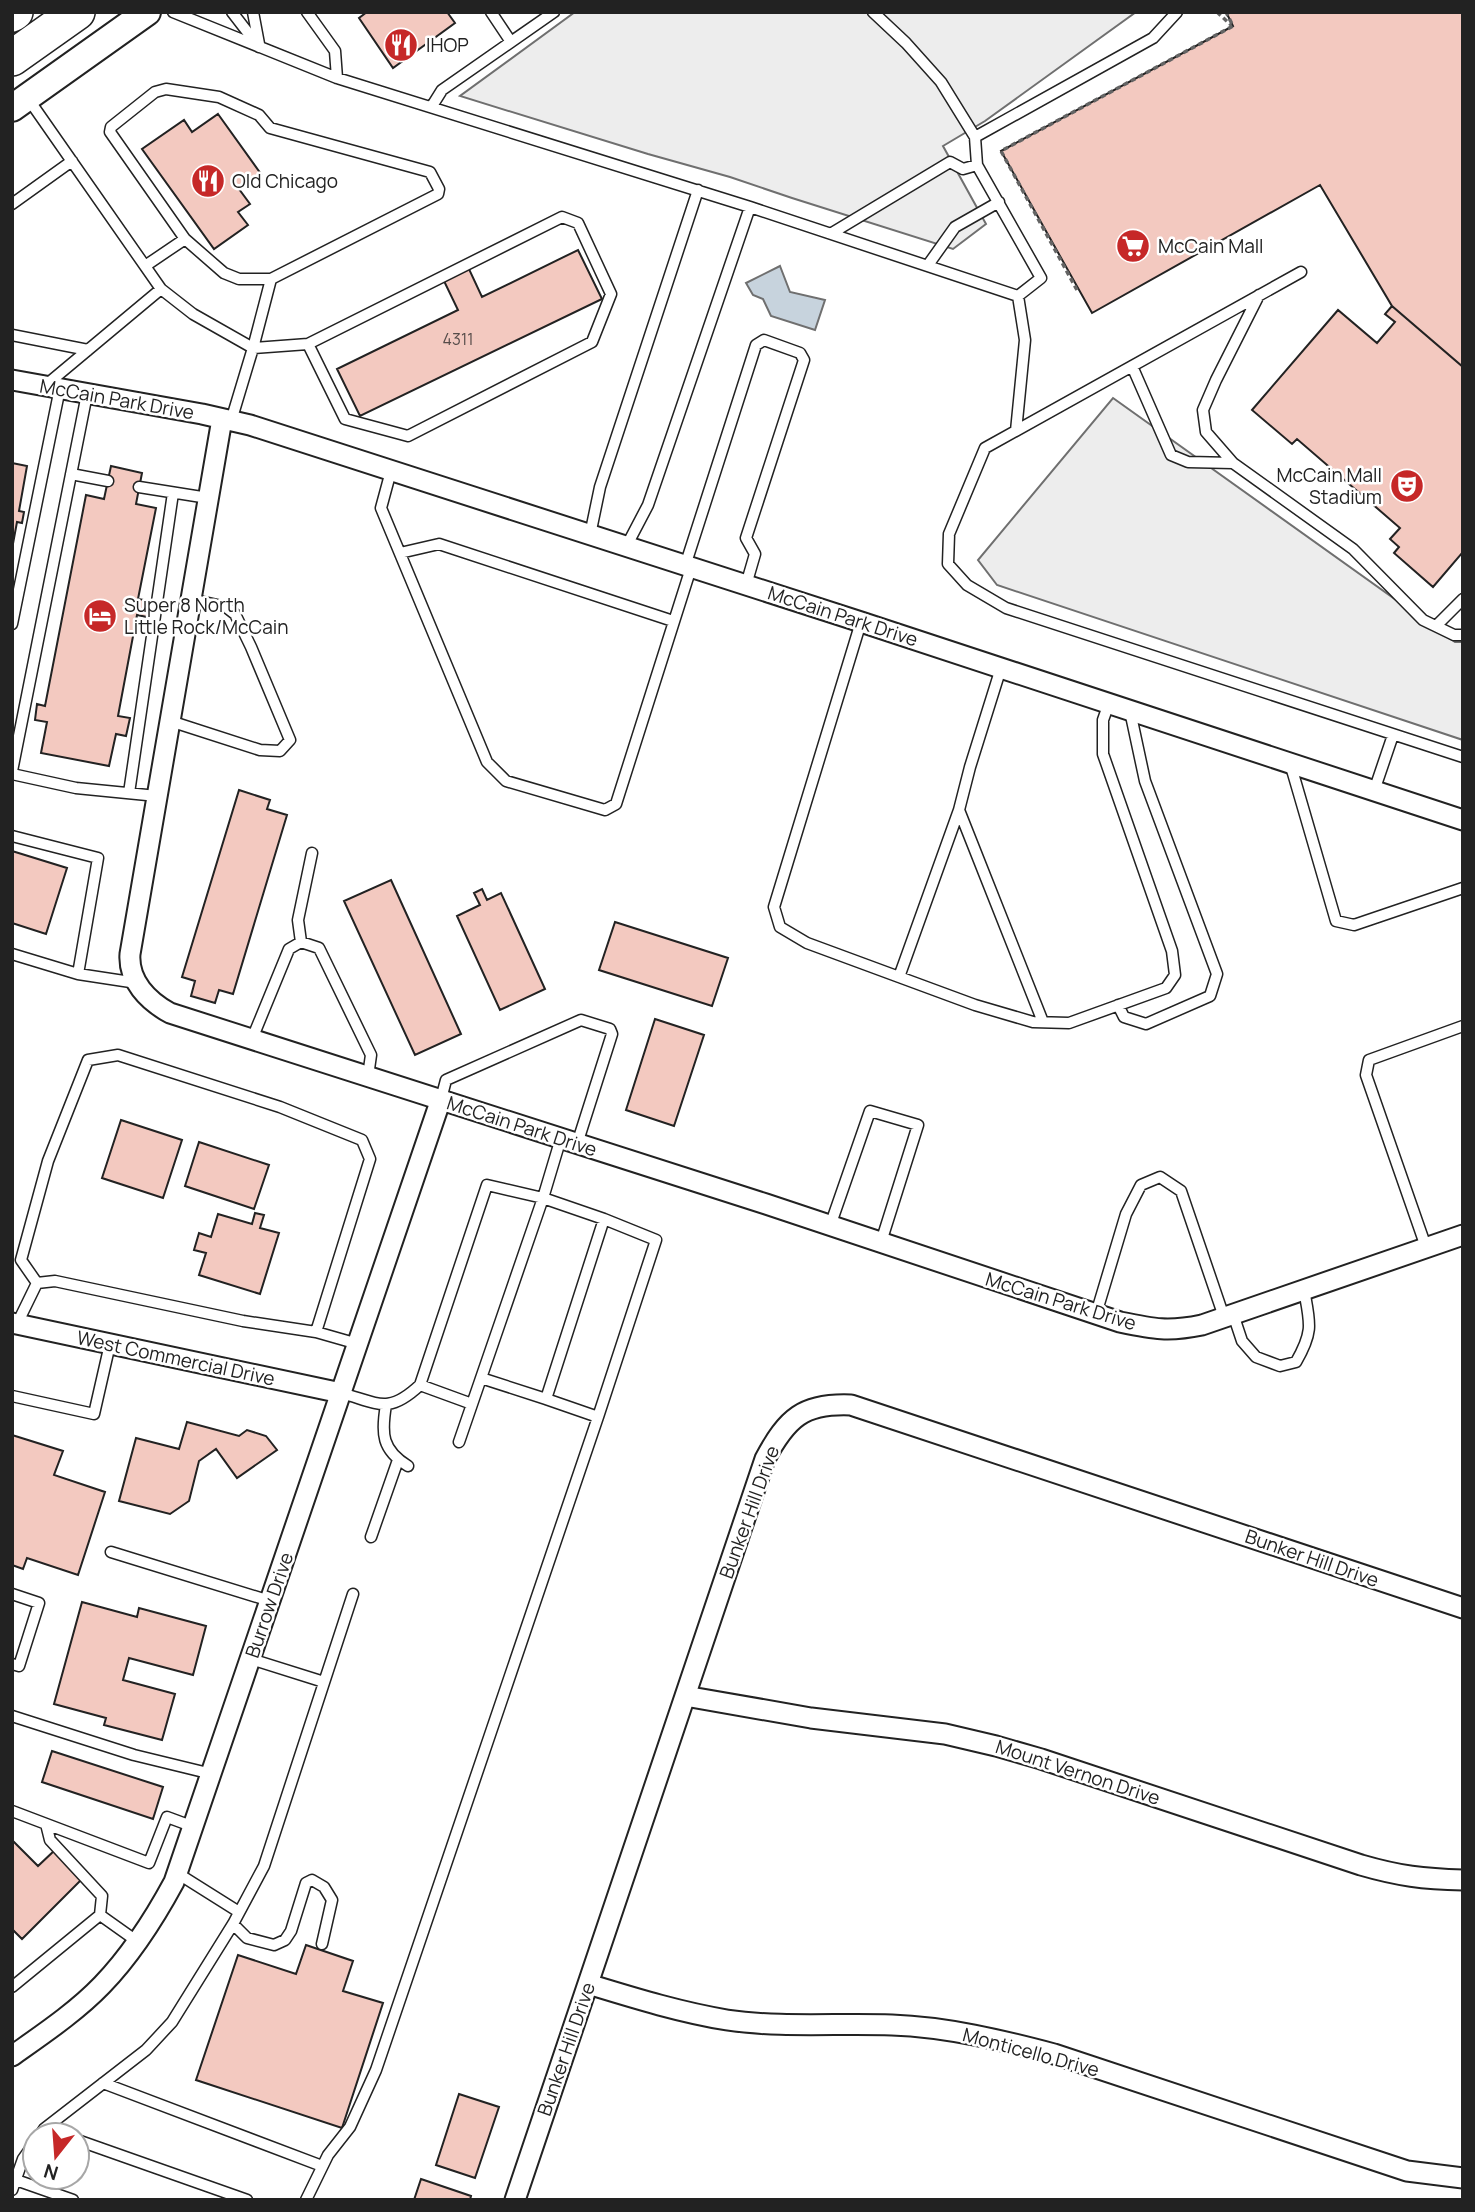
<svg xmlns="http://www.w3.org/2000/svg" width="1475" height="2212" font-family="Manrope,sans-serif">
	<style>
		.parking { fill: #ededed; stroke: #6f6f6f; stroke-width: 2 }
		.water { fill: #c7d3dd; stroke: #6f6f6f; stroke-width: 2 }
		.building { fill: #f3c9c0; stroke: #222; stroke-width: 2 }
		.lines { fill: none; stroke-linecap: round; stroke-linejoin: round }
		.lane-casing { stroke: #222; stroke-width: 13 }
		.street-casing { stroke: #222; stroke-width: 23 }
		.secondary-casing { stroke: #222; stroke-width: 30 }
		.highway-casing { stroke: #222; stroke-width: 38 }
		.path { stroke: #646464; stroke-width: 3.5; stroke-dasharray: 5 3.5; stroke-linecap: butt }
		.lane { stroke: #fff; stroke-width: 10 }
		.street { stroke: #fff; stroke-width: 19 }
		.secondary { stroke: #fff; stroke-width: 26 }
		.highway { stroke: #fff; stroke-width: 35 }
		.labels { text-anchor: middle; stroke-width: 5; stroke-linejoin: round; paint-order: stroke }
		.number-label { font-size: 16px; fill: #564c4a }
		.poi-label { font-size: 19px; fill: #222; stroke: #fff; text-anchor: start }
		.street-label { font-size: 19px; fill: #222; stroke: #fff }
	</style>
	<rect width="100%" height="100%" fill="#fff"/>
	<path class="parking" d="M575 12H1136L985 121 943 146 986 224 953 249 792 198 730 177 648 154 460 96Z
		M1113 398 1455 642H1463V740L997 585 978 560Z"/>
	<path class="water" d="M780 266 790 292 825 300 815 330 771 316 763 299 753 295 746 283Z"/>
	<path class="building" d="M367 12H447L455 23 393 68 359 18Z
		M1226 12H1463V367L1392 306 1320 185 1092 313 1001 151 1233 26Z
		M218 114 261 174 239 189 250 204 238 212 248 225 214 249 142 149 184 120 192 132Z
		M578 250 602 299 360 416 337 369 458 310 444 281 469 269 482 297Z
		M1392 306 1463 367V552L1433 587 1394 553 1399 547 1390 539 1400 528 1297 439 1292 444 1252 410 1338 310 1377 343 1395 322 1385 314Z
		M12 463 27 466 19 511 24 512 22 523 17 522 12 549Z
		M111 466 142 473 136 504 156 508 138 599 150 601 147 617 137 615 118 716 130 718 126 736 116 734 109 766 41 753 47 722 35 720 37 704 45 706 86 495 104 499Z
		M239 790 270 800 267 809 287 815 233 994 219 990 215 1003 191 996 195 981 182 977Z
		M12 851 67 868 46 934 12 923Z
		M391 880 461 1034 415 1055 344 901Z
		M482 889 487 900 501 893 545 989 500 1010 457 916 480 905 474 893Z
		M615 922 728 958 712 1006 599 970Z
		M655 1019 704 1035 674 1126 626 1110Z
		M121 1120 182 1140 163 1198 102 1178Z
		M199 1142 269 1165 254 1209 185 1186Z
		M255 1213 264 1215 260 1228 279 1233 260 1294 199 1275 206 1253 194 1250 199 1233 211 1237 218 1214 252 1224Z
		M187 1422 239 1436 247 1430 266 1436 277 1450 237 1478 216 1449 199 1461 189 1501 170 1514 119 1501 136 1438 179 1449Z
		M12 1435 63 1451 54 1475 105 1492 78 1575 27 1558 23 1569 12 1565Z
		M82 1602 137 1617 139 1608 206 1626 193 1675 129 1658 123 1680 175 1694 162 1740 104 1725 106 1718 54 1704Z
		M52 1751 163 1787 153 1819 42 1782Z
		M12 1840 38 1866 55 1850 83 1878 22 1939 12 1929Z
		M306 1945 353 1961 343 1991 383 2003 342 2128 196 2080 238 1955 296 1974Z
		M459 2094 499 2107 475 2178 436 2165Z
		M421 2179 471 2196 470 2200H414Z"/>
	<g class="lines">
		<g class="lane-casing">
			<path id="lane" d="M173 12 337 78 750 207 1018 296 1025 340 1016 431
				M232 12 259 47
				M253 12 259 44
				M307 12 335 51 337 78
				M491 12 511 42
				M873 12 906 43 941 82 975 137 1153 38 1177 12
				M27 97 161 289 193 314 253 348 231 421
				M432 106 442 90 554 12
				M975 137 977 165 1041 278 1018 296
				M12 204 72 161
				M832 233 950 162 963 169 977 165
				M928 265 955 227 999 202
				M145 266 185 239
				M1301 272 985 448 949 534 948 564 967 585 1006 608 1463 757
				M271 279H239L224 273 185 239 110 132 111 127 155 92 166 89 219 97 259 115 270 128 430 172 439 189 438 194 271 279 253 348 308 344 562 217 578 223 611 294 592 342 408 436 345 419 308 344
				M12 335 88 350
				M1132 366 1171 455 1188 462 1233 463 1353 549 1423 620 1454 635H1463
				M46 385 161 289
				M1233 463 1206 432 1203 410 1216 380 1259 295
				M391 471 381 508 487 762 506 781 605 810 616 804 691 568
				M71 474 108 481
				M139 487 208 498
				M590 535 600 487 698 190
				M626 547 648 505 750 207
				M400 553 439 544 673 621
				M685 566 756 345 764 340 800 353 804 360 746 538 755 554 746 585
				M861 622 774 907 780 927 807 943 975 1005 1033 1022 1069 1023 1166 988 1175 975 1172 951 1103 754V720L1109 703
				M12 624 60 388
				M1436 626 1463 599
				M1001 668 970 767 959 810 1043 1022
				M170 721 260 750 280 751 290 740 251 647 235 614 226 607 191 599
				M1290 763 1336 921 1354 925 1463 888
				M12 771 87 394
				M12 774 76 788 157 796
				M1374 791 1393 735
				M129 793 173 493
				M12 836 98 858 78 974
				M301 942 298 920 312 853
				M12 954 78 974 137 983
				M899 977 959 810
				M1118 1005 1124 1017 1146 1024 1210 996 1217 974 1145 781 1130 711
				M252 1039 289 949 301 942 319 948 371 1055 368 1076
				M441 1099 446 1080 581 1020 610 1029 612 1034 577 1144
				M830 1226 870 1111 918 1125 881 1242
				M1426 1247 1366 1075 1369 1060 1463 1026
				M1096 1314 1126 1214 1141 1185 1160 1177 1181 1191 1224 1317
				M1233 1314 1242 1341 1256 1357 1280 1366 1296 1362C1314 1331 1310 1323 1304 1290
				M17 1324 37 1283 55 1281 243 1321 316 1332 370 1159 362 1140 280 1107 118 1055 88 1060 48 1161 21 1260 37 1283
				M316 1332 358 1344
				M481 1378 546 1399 604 1219
				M420 1385 472 1404
				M341 1393C378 1403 388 1415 420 1385L487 1185 543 1198 604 1219 656 1240 598 1417 546 1399
				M12 1396 94 1414 110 1344
				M386 1405C381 1434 382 1450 408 1466
				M459 1442 543 1198 561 1138
				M371 1537 398 1460
				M111 1552 270 1601
				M12 1594 39 1603 19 1666 12 1664
				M251 1659 324 1682
				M12 1716 134 1755 212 1774
				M12 1811 149 1863 167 1817 194 1827
				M46 1824 50 1840 102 1896 100 1915
				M177 1873 239 1912
				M233 1924 247 1938 274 1945 285 1940 291 1931 306 1883 312 1880 324 1887 332 1900 322 1944
				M12 1987 100 1915 138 1942
				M103 2083 322 2166
				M44 2129 62 2135
				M40 2135 44 2129 146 2050 172 2022 233 1924 264 1866 353 1594
				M77 2140 247 2200
				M16 2180 73 2200
				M12 2190 23 2159 35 2142
				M306 2200 328 2155 350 2127 376 2070 598 1417"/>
		</g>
		<g class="street-casing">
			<path id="street" d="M12 380 202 414 250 425 861 622 1463 820
				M222 419 130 954C128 981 148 1001 170 1013L766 1204 1120 1322C1154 1329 1168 1332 1202 1325L1463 1235
				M12 1323 341 1393
				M685 1696 811 1718 945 1734 996 1746 1041 1759 1361 1865C1399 1876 1423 1879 1463 1880
				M588 1984C634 1998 679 2012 727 2020 781 2028 837 2023 892 2025 947 2027 1001 2040 1054 2054L1407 2171 1463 2178
				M12 2056C43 2034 76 2012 102 1985 132 1954 154 1919 174 1882L441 1099
				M515 2200 765 1459C787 1418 803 1403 851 1405L1463 1608"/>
		</g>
		<g class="secondary-casing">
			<path id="secondary" d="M12 108 147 12"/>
		</g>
		<g class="highway-casing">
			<path id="highway" d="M12 14 15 12
				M12 58 77 12"/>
		</g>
		<path class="path" d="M1217 12 1231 25
			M1077 290 1001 151 1233 26 1226 12"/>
		<use href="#lane" class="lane"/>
		<use href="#street" class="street"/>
		<use href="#secondary" class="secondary"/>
		<use href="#highway" class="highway"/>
	</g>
	<defs>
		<g id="restaurant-disc" transform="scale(1.75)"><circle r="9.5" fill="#c62828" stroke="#fff"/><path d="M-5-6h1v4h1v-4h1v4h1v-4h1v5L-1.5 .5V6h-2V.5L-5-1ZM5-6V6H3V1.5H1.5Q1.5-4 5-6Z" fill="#fff"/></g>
		<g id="supermarket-disc" transform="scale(1.75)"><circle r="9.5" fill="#c62828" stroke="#fff"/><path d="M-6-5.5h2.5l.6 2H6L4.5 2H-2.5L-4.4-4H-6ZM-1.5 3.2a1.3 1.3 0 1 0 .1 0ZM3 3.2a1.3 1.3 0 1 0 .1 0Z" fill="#fff"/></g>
		<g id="theatre-disc" transform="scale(1.75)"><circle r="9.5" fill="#c62828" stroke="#fff"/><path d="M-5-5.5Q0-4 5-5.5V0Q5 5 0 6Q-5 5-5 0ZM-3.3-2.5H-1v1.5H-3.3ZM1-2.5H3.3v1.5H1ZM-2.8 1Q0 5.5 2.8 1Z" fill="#fff"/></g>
		<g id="hotel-disc" transform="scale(1.75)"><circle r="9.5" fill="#c62828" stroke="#fff"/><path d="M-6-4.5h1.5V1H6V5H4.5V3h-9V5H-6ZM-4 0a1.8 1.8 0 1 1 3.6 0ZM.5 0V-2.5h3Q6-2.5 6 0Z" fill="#fff"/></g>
	</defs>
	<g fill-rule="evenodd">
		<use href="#restaurant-disc" x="401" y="45"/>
		<use href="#restaurant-disc" x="208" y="181"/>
		<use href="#supermarket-disc" x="1133" y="246"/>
		<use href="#theatre-disc" x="1407" y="486"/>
		<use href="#hotel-disc" x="100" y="616"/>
	</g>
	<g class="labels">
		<g class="number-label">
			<text x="458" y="345">4311</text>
		</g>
		<g class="poi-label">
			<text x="426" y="52">IHOP</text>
			<text x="232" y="188">Old Chicago</text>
			<text x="1158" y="253">McCain Mall</text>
			<text x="1382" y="482" text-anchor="end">McCain Mall<tspan x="1382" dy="22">Stadium</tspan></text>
			<text x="124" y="612">Super 8 North<tspan x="124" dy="22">Little Rock/McCain</tspan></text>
		</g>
		<g class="street-label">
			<text transform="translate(117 399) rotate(10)" y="7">McCain Park Drive</text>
			<text transform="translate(843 616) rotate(18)" y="7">McCain Park Drive</text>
			<text transform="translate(522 1126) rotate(18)" y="7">McCain Park Drive</text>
			<text transform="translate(1061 1301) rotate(17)" y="7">McCain Park Drive</text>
			<text transform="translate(176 1358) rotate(12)" y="7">West Commercial Drive</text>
			<text transform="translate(749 1512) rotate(-70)" y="7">Bunker Hill Drive</text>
			<text transform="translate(1312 1558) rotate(19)" y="7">Bunker Hill Drive</text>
			<text transform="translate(269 1605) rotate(-71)" y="7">Burrow Drive</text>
			<text transform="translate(1078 1772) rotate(18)" y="7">Mount Vernon Drive</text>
			<text transform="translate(566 2049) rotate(-71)" y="7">Bunker Hill Drive</text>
			<text transform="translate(1031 2052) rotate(15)" y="7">Monticello Drive</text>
		</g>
	</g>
	<rect width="1475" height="2212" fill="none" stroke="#222222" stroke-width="28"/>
	<g transform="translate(56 2156) rotate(197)"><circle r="33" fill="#ffffff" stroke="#a7a7a7" stroke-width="2"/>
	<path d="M0-5L12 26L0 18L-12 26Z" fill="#c62828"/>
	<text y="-10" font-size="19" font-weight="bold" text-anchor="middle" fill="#222222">N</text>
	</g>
</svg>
